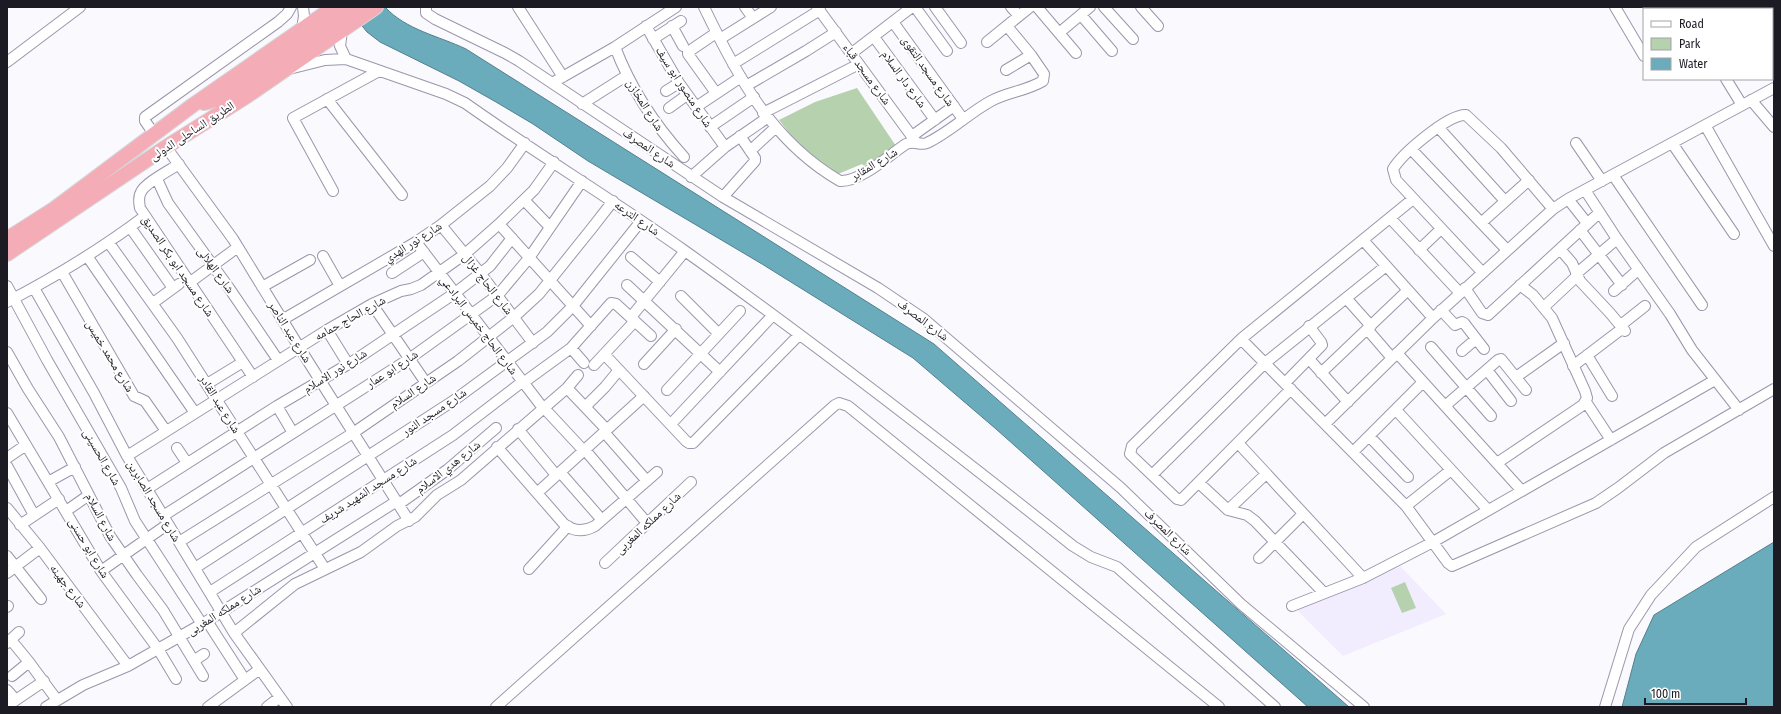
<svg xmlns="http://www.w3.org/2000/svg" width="1781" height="714" font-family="'Fira Sans Condensed','Noto Naskh Arabic',sans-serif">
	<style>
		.built { fill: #f1edfe }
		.green { fill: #b5d1ad }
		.water { fill: #6aacbb; stroke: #53808d }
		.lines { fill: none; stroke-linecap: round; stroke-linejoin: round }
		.minor-casing { stroke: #9b96ab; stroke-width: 12 }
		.highway-casing { stroke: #d6d6d7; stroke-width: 16 }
		.minor { stroke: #fff; stroke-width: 10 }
		.highway { stroke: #f4adb7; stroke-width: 14 }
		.labels { text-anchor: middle; stroke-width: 4; stroke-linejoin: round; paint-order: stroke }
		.street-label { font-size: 12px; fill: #1c1a22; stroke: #fff }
	</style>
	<rect width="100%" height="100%" fill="#faf9fe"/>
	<path class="built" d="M1400 566 1446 614 1343 656 1296 609Z"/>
	<path class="green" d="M857 88 898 149 875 164 872 160 864 166 862 164 838 174 802 150 779 120 815 102Z
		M1405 582 1416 608 1402 613 1391 588Z"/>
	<path class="water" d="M347 7H385C406 30 439 36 466 49L934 344 1349 707H1308L996 429 913 358 762 264 588 161 533 124 496 102 459 81 380 42 367 32Z
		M1774 542V707H1622L1636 654 1654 615Z"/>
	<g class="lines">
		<g class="minor-casing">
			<path id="minor" d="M426 7V13L435 19 505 53 519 61 723 197 878 288 924 319 1121 488 1241 604 1364 707
				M518 7 563 77
				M704 7C737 76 772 142 840 181 861 182 889 155 906 144 914 140 920 146 927 143 950 132 969 113 991 101 1008 92 1026 91 1043 81L1044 74 1031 55 1007 26
				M745 7 753 18
				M817 7 916 142
				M915 7 947 51
				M935 7 961 43
				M1011 7 1019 16
				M1037 7 1076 53
				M1104 7 1133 39
				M1141 7 1158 26
				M1615 7 1644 56
				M1679 7 1681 9
				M1722 7 1723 9
				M1768 9 1772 7
				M1081 15 1112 51
				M893 22 963 119
				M646 26 679 83 725 147
				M672 26 683 46
				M302 29 304 16 303 7
				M342 31 340 46 346 59
				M716 33 688 52V54L716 93
				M1059 33 1090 7
				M874 37 935 120
				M653 39 681 21
				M720 39 771 7
				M987 42 1030 7
				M615 47C631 89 654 124 684 157
				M1772 47 1774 46
				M852 53 912 7
				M7 62 80 7
				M733 64 820 10
				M289 69 325 60 346 59 446 94 465 103C537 154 613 200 685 251 817 345 946 445 1073 546L1091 557 1117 567 1275 707
				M1006 70 1031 55
				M1726 79 1742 105
				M552 83 615 47 676 7
				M746 86 806 51 836 32
				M666 91 679 83
				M327 99 402 195
				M1751 100 1774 127
				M582 104 626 76
				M696 107 741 77
				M669 108 687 95
				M763 113 859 64
				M1705 125 1774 246
				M710 127 754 97
				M1438 127 1505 201
				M154 134 145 121V117L278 22 287 14 291 7
				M912 136 954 106
				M1576 143 1602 181
				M1672 143 1734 234
				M166 147 233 239 299 347 409 521
				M1411 149 1507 250
				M750 151 775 128
				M179 164C170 170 145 183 141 192 138 197 139 203 140 208L253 377
				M1613 175 1702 305
				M691 177 725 147 767 118
				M157 179 168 203 229 288 278 360
				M1585 190 1617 239 1670 314 1692 350 1739 410
				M333 191 293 118 379 71
				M723 197 755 161V158L740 136
				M1568 199 1587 223
				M525 201 550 227
				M1390 218 1460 293
				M1481 223 1529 180
				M499 224 591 326
				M441 225 481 274 533 343
				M130 227 173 288
				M1580 230 1622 285
				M1363 240 1433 318
				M416 242 543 408
				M109 243 177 338 325 569
				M1560 249 1572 263 1580 281 1610 313 1625 331
				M1419 250 1441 229
				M87 256 195 413
				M323 256 340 286
				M631 257 660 282
				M62 272 134 396 145 401 166 431
				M1482 272 1396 180 1393 169C1402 154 1448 114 1466 115L1501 148 1553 209
				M392 273 424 252
				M1576 274 1617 239
				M189 283 238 247
				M627 285 720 372
				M7 286 47 360 121 488 135 521 202 624
				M262 287 310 260
				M34 288 94 393 127 456 234 633 287 707
				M1465 288 1482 313 1488 315 1599 213
				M1614 291 1638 270
				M681 296 719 334
				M1346 298 1371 326
				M7 302C55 277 101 249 145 216
				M153 303 179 284
				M372 304 426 383
				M1544 307 1577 276
				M1441 310 1455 325 1462 322 1464 323 1484 349
				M631 317 685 251
				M282 320 416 242 441 225 490 186 507 168 525 143
				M1621 325 1645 306
				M1367 329 1392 358
				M327 330 348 364
				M1241 339 1406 506 1448 563 1452 566 1596 503 1618 488 1664 453 1774 389
				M1431 347 1491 416
				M571 348 584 363
				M1462 351 1476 339
				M7 352 28 389 59 437 110 536 137 575 163 610 203 676
				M1397 353 1522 491
				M604 354 686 441 689 443H693L799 335
				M1587 355 1612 396
				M1309 359 1348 402
				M644 364 676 329
				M594 365 635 321
				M1573 366 1623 328
				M1487 370 1511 401
				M1321 373 1408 290
				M1516 377 1564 343
				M523 383 571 348 611 303 616 304 651 336
				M1285 383 1322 345 1321 342 1309 326
				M207 384 243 362
				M567 388 607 430
				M1291 389 1181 500 1177 499 1130 454 1132 446 1241 339 1413 199
				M667 390 740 311
				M1586 402 1611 440
				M277 406 293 433
				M1445 406 1498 360 1501 359 1526 390
				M585 407 605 387 619 370
				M544 408 584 451
				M1396 410 1488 510
				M7 413 101 571 158 649 176 679
				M671 424 773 315
				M1325 424 1433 318 1553 209 1568 199 1774 88
				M518 429 556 475
				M604 432 647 481
				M1369 436 1408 477
				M1238 443 1363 578
				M497 447 564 524C574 532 584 532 595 526L657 472
				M177 448 187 463
				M585 450 647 523
				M1353 452 1423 382
				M127 456 327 330 372 304 401 291 411 289 421 285 465 254 499 224 534 190 554 162
				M7 458 26 445
				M1497 463 1583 405 1587 398 1585 391 1552 318 1533 295 1520 285
				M7 466 34 515
				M560 472 602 520
				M1152 475 1265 363 1386 266
				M48 482 75 467
				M1199 483 1228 510 1247 515 1255 521 1324 593
				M147 489 277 406 352 362 455 293 490 266 512 238
				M537 493 644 396
				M399 504 447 470 496 428
				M1406 506 1451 470
				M7 508 40 548 128 666
				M1228 510 1266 474
				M66 511 89 495
				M163 516 409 359 498 295 529 258 582 181
				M20 525 59 499
				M179 542 353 433 458 361 514 317 539 294 592 228 613 201
				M7 556 41 599
				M1259 558 1303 514
				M605 563 691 482
				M195 568 453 401 547 332 573 306 641 221
				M529 569 568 526
				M101 571 168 524
				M7 573 40 548
				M210 592 453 435 522 382
				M1292 606 1363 578 1433 542 1715 380
				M7 607 8 606
				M207 621 245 680
				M234 633 295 584 361 552 397 526 415 517 437 495 461 480 567 388 578 375
				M11 640 29 662 57 700
				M7 643 19 632
				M195 660 204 654
				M12 676 29 662
				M7 690 16 700
				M7 706 44 681
				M46 707 83 685 128 666 207 621 397 501
				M208 707 260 669
				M267 707 280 697
				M496 707 835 405 839 403 848 406 1219 707
				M1605 707 1629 629 1651 595 1696 547 1774 497"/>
		</g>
		<g class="highway-casing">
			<path id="highway" d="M204 103 218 99 231 91 355 7
				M7 239 54 209 193 105 334 7
				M7 254 166 147 247 96 376 7"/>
		</g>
		<use href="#minor" class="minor"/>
		<use href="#highway" class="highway"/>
	</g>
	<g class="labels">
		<g class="street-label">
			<text transform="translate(928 71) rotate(55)" y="4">شارع مسجد التقوى</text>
			<text transform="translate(867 74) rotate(54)" y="4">شارع مسجد قباء</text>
			<text transform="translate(904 79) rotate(54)" y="4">شارع دار السلام</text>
			<text transform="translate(684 87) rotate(57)" y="4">شارع منصور ابو سيف</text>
			<text transform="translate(645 105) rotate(58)" y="4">شارع المخازن</text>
			<text transform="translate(192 131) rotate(-33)" y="4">الطريق الساحلى الدولى</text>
			<text transform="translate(649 148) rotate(34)" y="4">شارع المصرف</text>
			<text transform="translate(874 164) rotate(-31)" y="4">شارع المقابر</text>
			<text transform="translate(637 218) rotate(35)" y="4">شارع الترعه</text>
			<text transform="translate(413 242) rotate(-32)" y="4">شارع نور الهدي</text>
			<text transform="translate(178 266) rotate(56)" y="4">شارع مسجد ابو بكر الصديق</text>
			<text transform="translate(216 270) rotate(54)" y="4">شارع الهلالى</text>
			<text transform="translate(488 284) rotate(52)" y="4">شارع الحاج غزال</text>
			<text transform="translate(350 318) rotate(-29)" y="4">شارع الحاج حمامه</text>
			<text transform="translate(923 320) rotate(37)" y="4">شارع المصرف</text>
			<text transform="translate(479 325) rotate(53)" y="4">شارع الحاج خميس البرادعي</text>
			<text transform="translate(290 332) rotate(58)" y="4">شارع عبد الناصر</text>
			<text transform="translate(110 356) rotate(59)" y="4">شارع محمد خميس</text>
			<text transform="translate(392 369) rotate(-33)" y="4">شارع ابو عمار</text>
			<text transform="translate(335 371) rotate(-32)" y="4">شارع نور الاسلام</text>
			<text transform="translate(413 391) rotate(-34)" y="4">شارع السلام</text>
			<text transform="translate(220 404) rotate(58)" y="4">شارع عبد القادر</text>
			<text transform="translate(434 412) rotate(-34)" y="4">شارع مسجد النور</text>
			<text transform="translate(102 457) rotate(60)" y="4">شارع الحسينى</text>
			<text transform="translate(448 467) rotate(-38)" y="4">شارع هدي الاسلام</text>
			<text transform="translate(368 490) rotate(-33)" y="4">شارع مسجد الشهيد شريف</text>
			<text transform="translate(154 501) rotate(59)" y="4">شارع مسجد الصابرين</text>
			<text transform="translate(101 517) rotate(62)" y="4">شارع السلام</text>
			<text transform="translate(648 523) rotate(-43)" y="4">شارع مملكه المغربى</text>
			<text transform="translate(1168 532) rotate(44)" y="4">شارع المصرف</text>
			<text transform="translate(89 548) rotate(59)" y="4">شارع ابو حسنى</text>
			<text transform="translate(68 586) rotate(53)" y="4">شارع جهينه</text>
			<text transform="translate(224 610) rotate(-32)" y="4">شارع مملكه المغربى</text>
		</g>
	</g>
	<rect width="1781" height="714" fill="none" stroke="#1c1a22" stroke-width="16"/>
	<rect x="1643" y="8" width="130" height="72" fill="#ffffff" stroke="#a4a3a7"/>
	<rect x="1651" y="21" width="20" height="6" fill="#ffffff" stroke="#a4a3a7"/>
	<text x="1679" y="28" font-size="12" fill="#1c1a22">Road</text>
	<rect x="1651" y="38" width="20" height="12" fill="#b5d1ad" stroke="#a4a3a7"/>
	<text x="1679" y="48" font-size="12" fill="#1c1a22">Park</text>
	<rect x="1651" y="58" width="20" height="12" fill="#6aacbb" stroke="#a4a3a7"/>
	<text x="1679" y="68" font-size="12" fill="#1c1a22">Water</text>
	<path d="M1645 698v6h101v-6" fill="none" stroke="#1c1a22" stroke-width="2"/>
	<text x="1651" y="698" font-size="12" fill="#1c1a22" stroke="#ffffff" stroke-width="3" paint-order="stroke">100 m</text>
</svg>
